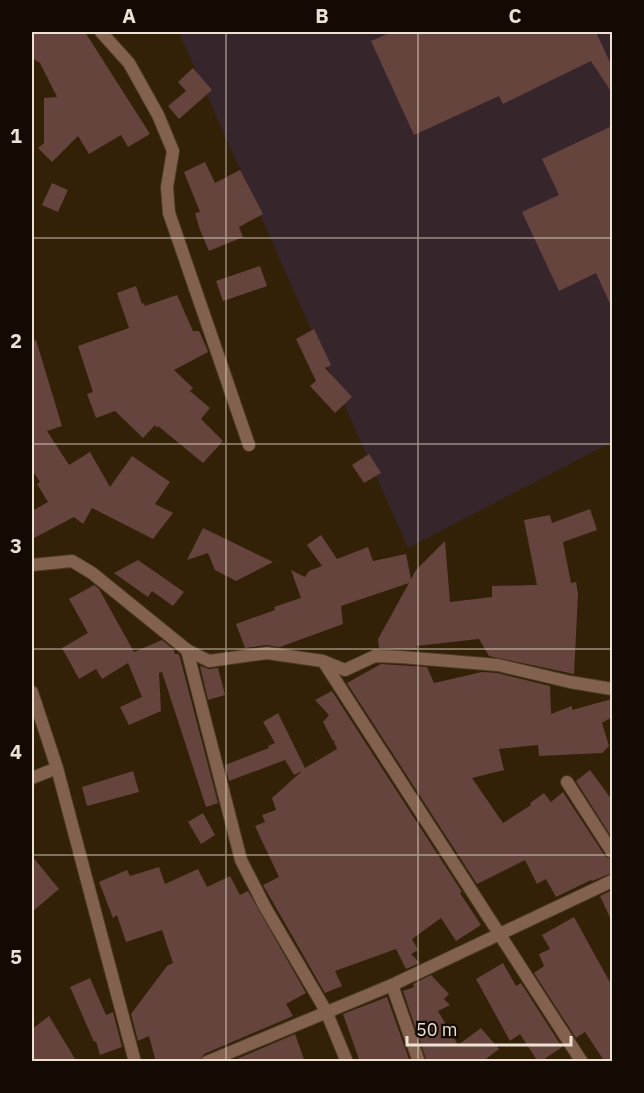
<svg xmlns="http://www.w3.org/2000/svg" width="644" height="1093" font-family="'IBM Plex Sans',sans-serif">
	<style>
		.industrial { fill: #37252c }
		.building { fill: #65443e }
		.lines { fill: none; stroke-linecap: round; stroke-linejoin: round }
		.service-casing { stroke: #4c3b24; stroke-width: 14 }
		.minor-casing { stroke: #4c3b24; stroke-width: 14 }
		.service { stroke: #82624e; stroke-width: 12 }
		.minor { stroke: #82624e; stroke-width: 12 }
		.grid { fill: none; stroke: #ede1d3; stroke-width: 1.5; stroke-opacity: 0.55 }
		.neatline { fill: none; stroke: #ede1d3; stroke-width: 2 }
		.grid-label { font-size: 20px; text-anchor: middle; font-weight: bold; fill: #ede1d3 }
	</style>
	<rect width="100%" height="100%" fill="#322007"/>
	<path class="industrial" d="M179 32H612V442L408 548Z"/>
	<path class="building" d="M32 32H85L150 134 128 147 121 135 89 154 78 136 52 162 38 148 44 143V98L57 97 40 63 32 58Z
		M392 32H596L612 67V93L591 61 503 104 499 96 414 135 371 41Z
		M193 68 212 90 179 119 168 106 186 91 178 82Z
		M612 126V308L596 273 559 291 522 212 559 195 542 159Z
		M205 162 215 183 240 170 263 214 239 227 243 237 209 251 200 230 195 213 200 212 184 172Z
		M52 183 68 190 58 212 42 205Z
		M260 266 267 286 223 301 216 281Z
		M136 286 142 304 144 303 145 306 177 295 193 331H199L205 344 208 352 174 370 193 388 190 391 210 408 201 419 223 441 203 463 158 426 157 428 155 425 143 438 115 411 96 418 87 394 93 392 78 346 129 328 117 293Z
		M314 329 331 365 325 368 352 397 335 413 310 386 316 381 296 339Z
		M36 340 62 426 47 431 69 465 90 452 110 487 132 456 170 482 155 504 173 513 153 539 92 508 83 524 74 517 32 539V511L48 502 37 484 40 482 32 470V341Z
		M369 454 381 473 364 483 352 465Z
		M590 509 597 530 563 542 571 583 576 582 578 594 574 674 489 656 479 639 416 646 418 650 379 648 378 639 409 583 341 606 343 624 280 647 266 645 245 648 236 624 275 610 274 607 301 598 291 570 305 577 309 571 322 566 307 545 321 535 337 559 368 547 373 561 406 554 411 579 416 570 445 541 450 602 492 597V586L537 585 524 520 550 515 552 523Z
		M203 528 273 562 236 581 215 570 208 553 187 560Z
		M138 560 184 592 173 606 152 591 148 597 114 573Z
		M94 585 99 589 134 652 162 640 174 650 175 654H179L218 803 206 807 162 672 159 673 161 711 129 725 120 707 142 697 128 663 102 679 96 669 79 679 62 648 88 633 69 599Z
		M381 664 427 667 434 683 482 672 497 673 550 686 551 714 572 706V710L612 699V717L602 723 609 746 602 753 539 756 538 745 499 749 504 770 472 778 503 823 531 805 530 803 544 793 551 802 563 792 605 856 612 860V873L592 881 591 880 556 897 546 879 537 884 525 860 477 884 347 683Z
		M200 666 209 669 218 668 225 695 208 700Z
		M332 691 462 892 460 893 481 925 456 941 441 918 412 939 418 950 411 954 420 963 406 969 396 949 335 971 342 986 325 993 263 885 279 877 255 826 265 822 262 815 276 810 272 798 302 771 294 775 285 760 229 781 225 765 269 748 268 746 275 743 263 722 278 713 305 768 337 749 334 742 335 740 333 741 323 722 329 715 315 700Z
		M590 770 612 800V838L576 781Z
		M133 771 139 792 87 806 82 787Z
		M203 813 215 835 201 844 188 822Z
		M32 856 59 889 32 912Z
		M159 867 165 884 198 869 207 887 230 876 240 895 248 891 306 993 286 1004 293 1016 204 1054 199 1062H156L149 1036 138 1041 131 1014 167 966 173 963 162 930 126 942 117 915 113 918 99 882 127 870 130 876Z
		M612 890V922L600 896Z
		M574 917 612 986V1062H605L585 1032 576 1038 534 973 544 966 539 954 550 949 542 935Z
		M503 963 516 986 521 983 562 1047 540 1062H538L520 1034 510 1041 476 979Z
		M431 975 449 994 444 999 450 1005 438 1011 458 1045 481 1028 499 1049 482 1062H427L403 991 414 987 413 984Z
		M90 978 106 1015 113 1012 122 1047 100 1055 96 1041 94 1042 70 987Z
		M387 997 410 1062H360L343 1014Z
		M49 1016 77 1062H32V1029Z
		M295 1034 305 1062H230Z"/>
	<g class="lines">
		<g class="service-casing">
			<path id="service" d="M187 650 241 860 265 907 326 1011 347 1062
				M567 782 612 852
				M392 985 419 1062"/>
		</g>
		<g class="minor-casing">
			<path id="minor" d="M101 32 129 63 158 115 173 151 167 187 169 213 249 445
				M32 565 72 561 92 573 187 650 209 661 267 653 323 661 345 670 375 656 401 657 498 665 570 682 612 689
				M323 661 582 1062
				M32 692 57 768 135 1062
				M32 778 57 768
				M207 1062 392 985 612 881"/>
		</g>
		<use href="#service" class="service"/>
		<use href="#minor" class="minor"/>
	</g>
	<path class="grid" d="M226 32V1062M418 32V1062M32 238H612M32 444H612M32 649H612M32 855H612"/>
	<rect width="644" height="1093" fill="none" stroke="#130b03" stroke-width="66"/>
	<path d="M407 1036v9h164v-9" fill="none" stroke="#ede1d3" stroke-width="3"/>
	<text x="416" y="1036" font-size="18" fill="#ede1d3" stroke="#130b03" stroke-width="4.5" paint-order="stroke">50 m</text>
	<rect x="33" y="33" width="578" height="1027" class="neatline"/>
	<g class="grid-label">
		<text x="129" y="23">A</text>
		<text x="322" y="23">B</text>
		<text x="515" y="23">C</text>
		<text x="16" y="143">1</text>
		<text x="16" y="348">2</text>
		<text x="16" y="553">3</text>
		<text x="16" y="759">4</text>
		<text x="16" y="964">5</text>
	</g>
</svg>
